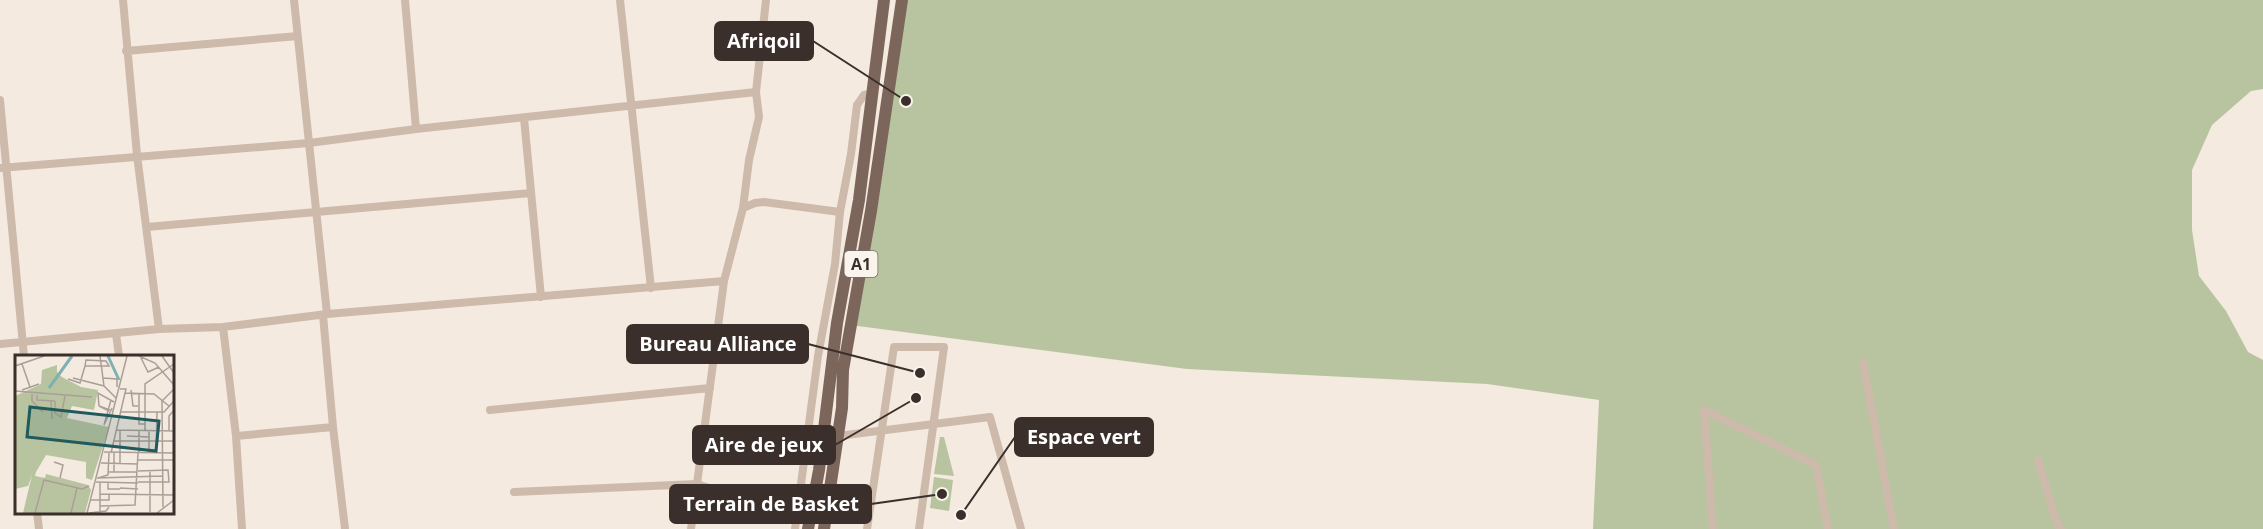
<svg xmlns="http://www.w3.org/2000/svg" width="2263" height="529" font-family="'Open Sans',sans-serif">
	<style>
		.green { fill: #b8c49f }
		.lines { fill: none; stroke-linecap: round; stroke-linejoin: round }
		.street { stroke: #cdbaab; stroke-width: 8 }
		.primary { stroke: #7c665c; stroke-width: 12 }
		.labels { text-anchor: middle; stroke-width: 4.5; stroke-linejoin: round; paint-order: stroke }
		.shield { fill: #fbf4ed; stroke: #746a65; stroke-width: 1.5 }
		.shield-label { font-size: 16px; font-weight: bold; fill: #3a2f2b }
		.inset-river { fill: none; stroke: #7eb1b2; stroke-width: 3 }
		.inset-road { fill: none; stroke: #aa9f98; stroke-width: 1.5 }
		.view { fill: #1f5a5d; fill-opacity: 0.15; stroke: #1f5a5d; stroke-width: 3 }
		.inset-edge { fill: none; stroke: #3a2f2b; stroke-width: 3 }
		.leader { fill: none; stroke: #3a2f2b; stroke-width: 2 }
		.callout-dot { fill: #3a2f2b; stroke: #fbf4ed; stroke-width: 2 }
		.callout { fill: #3a2f2b; stroke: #3a2f2b; stroke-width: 2 }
		.callout-label { font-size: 20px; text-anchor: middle; font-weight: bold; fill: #fff }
	</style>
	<rect width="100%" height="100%" fill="#f4eae0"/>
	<path class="green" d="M905 0H2263V89L2251 91 2212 125 2192 170V230L2199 276 2226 311 2248 352 2263 360V529H1593L1599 400 1487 384 1187 369 850 325Z
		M940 437H944L954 476 934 474Z
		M934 477 953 480 949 511 930 508Z"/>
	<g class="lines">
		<path class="street" d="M123 0 137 155 159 329
			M294 0 327 314
			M405 0 416 129
			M620 0 651 288
			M126 51 298 36
			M0 100 24 356
			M524 118 541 297
			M0 168 309 143 416 129 756 92
			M743 208 755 203 764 202 840 212
			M147 227 531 193
			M323 315 333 427
			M223 327 236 436 242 529
			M116 334 119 356
			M0 344 159 329 223 327 327 314 724 281
			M1863 362 1894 529
			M490 410 710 388
			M236 436 333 427 345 529
			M838 436 990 417 1021 529
			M2038 460 2054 515 2061 529
			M514 492 697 484 721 492 799 505
			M37 512 39 529
			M691 529 724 281 743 208 749 160 759 117 756 92 766 0
			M795 529 818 356 835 264 840 212 851 154 857 105 864 95 874 93
			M867 529 894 347H944L919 529
			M1713 529 1704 410 1816 465 1828 529"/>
		<path class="primary" d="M808 529 819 470 837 323 859 200 884 0
			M824 529 842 408 843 370 871 211 902 0"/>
	</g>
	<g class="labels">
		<rect class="shield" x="844.5" y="251" width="33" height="26" rx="4.5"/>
		<g class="shield-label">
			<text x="861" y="270">A1</text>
		</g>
	</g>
	<g transform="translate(15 355)">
		<rect width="159" height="159" fill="#f4eae0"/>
		<path d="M42 10V17L47 22 66 32 83 35 79 55 57 51 52 63 94 72 77 125 71 123V107L31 100 21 117 20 121 30 123 31 119 73 130 76 135 70 158H8L17 120 13 131 0 134V41L26 29 27 15Z" fill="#b8c49f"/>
		<path class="inset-river" d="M93 1 104 25M34 33 57 1"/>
		<path class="inset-road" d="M85 1 89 31M124 1 140 8 159 30M125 1 133 17 144 12M147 1 159 18M71 5 91 6 94 11H70ZM7 9 15 32M0 11 29 1M58 23 89 31 101 43M88 23 102 24V32M53 24 65 28 70 11M7 35 24 29M116 35 118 51H123M0 36 77 42M110 38 139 39 154 51M17 39V46L28 57M124 39V69H130M22 40V45L40 46M96 45 89 70 97 53M36 46 37 64M40 46V58L46 62 50 41M84 51 83 38 99 47M94 56 84 51 95 55M106 57H149L159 46M101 75 159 76M154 75V61L159 55M124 76V98M130 76V29L159 9M134 76V98M112 81 134 82M98 86H159M89 97 159 98M141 97 142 57M96 98 110 38 111 34H105M99 98V117M123 105H159M39 107 48 110 45 123M86 108 123 109M105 109V75M93 117H122M82 123 147 121M83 123 93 120 94 98M81 127 123 128M93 127V134H105M123 127H154L153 115 123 116M105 133 123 134M85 139 159 140M76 145H94V139M85 151 120 150 123 98M148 152 147 46 159 34M135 157V115M20 158 29 125 67 134 74 131M56 158 62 133M72 158 112 1M74 158 91 156 94 152M85 158V127M142 158 159 145"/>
		<path class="view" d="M15 52 144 66 141 96 12 82Z"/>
		<rect width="159" height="159" class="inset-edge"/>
	</g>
	<path class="leader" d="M906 101L813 41M920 373L808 344M961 515L1015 437M916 398L835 445M942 494L871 504"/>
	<g class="callout-dot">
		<circle cx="906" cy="101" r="6"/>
		<circle cx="920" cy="373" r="6"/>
		<circle cx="961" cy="515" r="6"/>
		<circle cx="916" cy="398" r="6"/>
		<circle cx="942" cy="494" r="6"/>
	</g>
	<g class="callout">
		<rect x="715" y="22" width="98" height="38" rx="6"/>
		<rect x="627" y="325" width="181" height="38" rx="6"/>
		<rect x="1015" y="418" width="138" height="38" rx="6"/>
		<rect x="693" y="426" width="142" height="38" rx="6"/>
		<rect x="670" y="485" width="201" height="38" rx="6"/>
	</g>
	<g class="callout-label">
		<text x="764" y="48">Afriqoil</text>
		<text x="718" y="351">Bureau Alliance</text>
		<text x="1084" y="444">Espace vert</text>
		<text x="764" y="452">Aire de jeux</text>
		<text x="771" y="511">Terrain de Basket</text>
	</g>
</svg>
